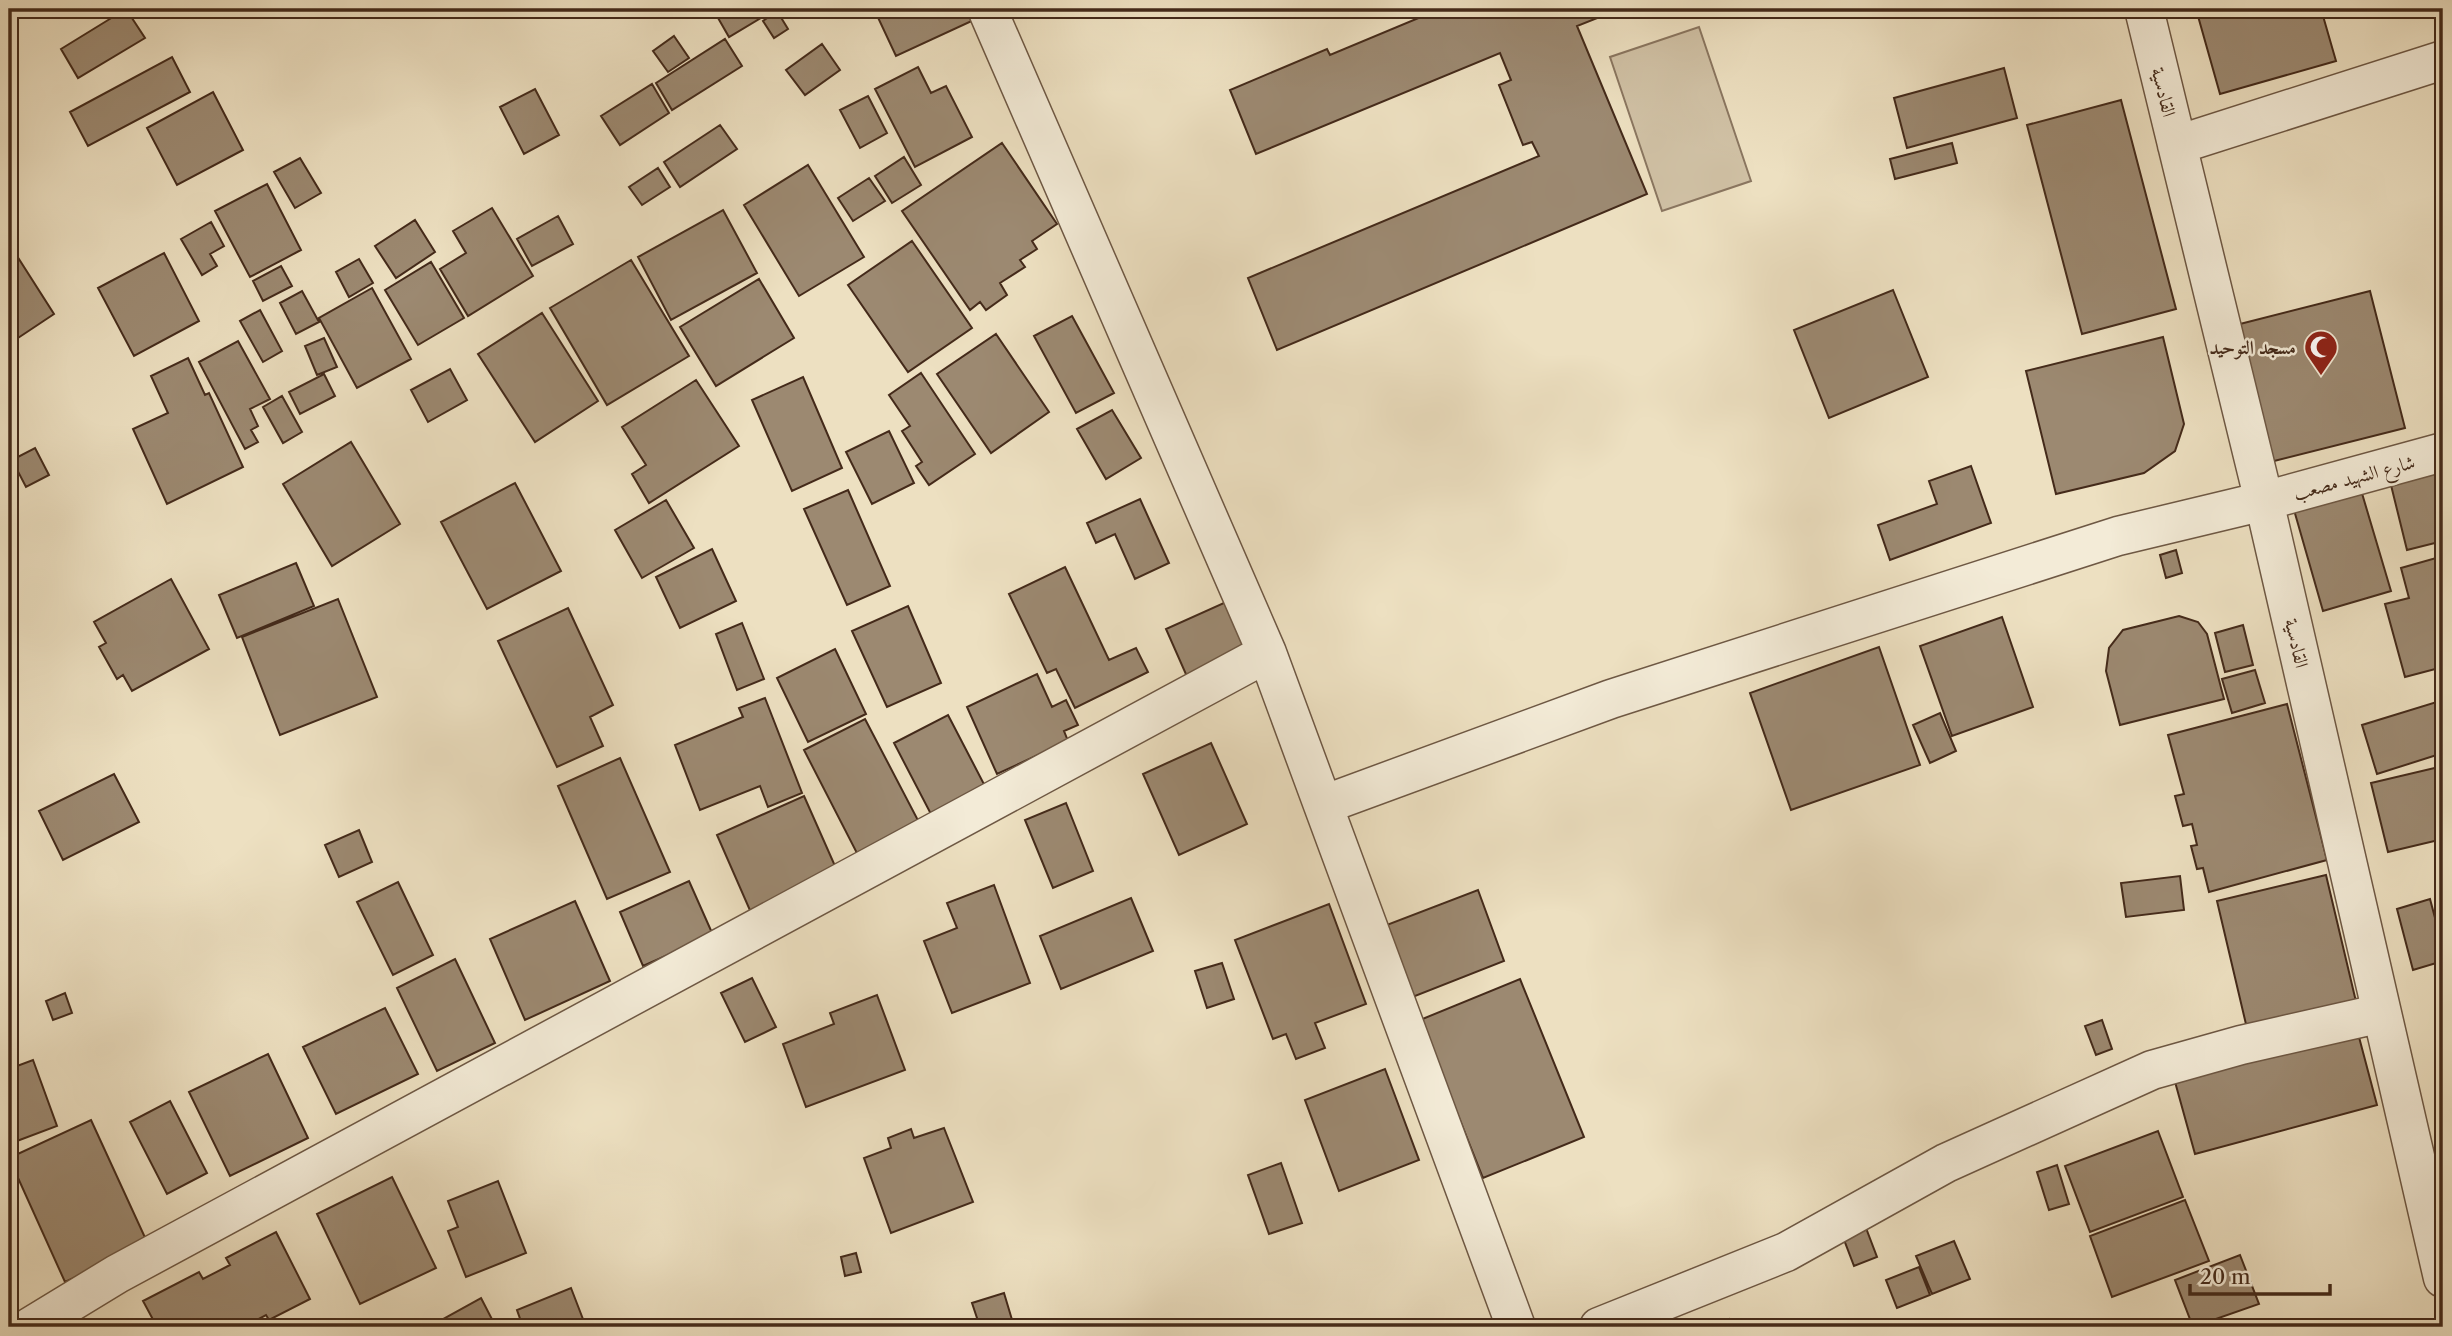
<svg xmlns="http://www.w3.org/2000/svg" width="2452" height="1336" font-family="'Libre Caslon Text',Amiri,serif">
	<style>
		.green { fill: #d0c1a5; stroke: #8a7660; stroke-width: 2 }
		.building { fill: #9c8971; stroke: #442a1a; stroke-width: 2 }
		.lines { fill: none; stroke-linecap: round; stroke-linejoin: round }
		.street-casing { stroke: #6e5844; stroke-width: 41 }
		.street { stroke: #f3ebd7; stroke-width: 38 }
		.labels { text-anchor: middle; stroke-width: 5; stroke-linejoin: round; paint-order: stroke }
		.street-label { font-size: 19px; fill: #442a1a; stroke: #f3ebd7 }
		.poi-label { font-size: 19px; font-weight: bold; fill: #442a1a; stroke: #f3ebd7; text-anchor: end }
	</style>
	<rect width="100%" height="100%" fill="#ede0c1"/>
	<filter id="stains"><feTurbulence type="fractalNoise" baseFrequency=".00286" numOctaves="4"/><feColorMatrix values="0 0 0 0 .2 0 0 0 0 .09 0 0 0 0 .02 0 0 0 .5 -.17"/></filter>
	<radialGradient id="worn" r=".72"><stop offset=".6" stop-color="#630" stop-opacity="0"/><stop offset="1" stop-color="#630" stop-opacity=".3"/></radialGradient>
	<path class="green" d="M1699 27 1751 181 1662 211 1610 57Z"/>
	<path class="building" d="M126 9 145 38 78 78 61 49Z
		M718 9H776L729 37 714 11Z
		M874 9H971L976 19 896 56Z
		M1440 9H1614L1615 11 1577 26 1647 194 1277 350 1248 278 1539 156 1532 142 1523 145 1499 85 1511 80 1500 53 1256 154 1230 90 1327 49 1330 55Z
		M2196 9H2321L2336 61 2220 94Z
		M777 11 788 29 774 38 763 21Z
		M674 36 689 58 668 72 653 51Z
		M725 39 742 66 672 110 656 83Z
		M822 44 840 70 805 95 786 70Z
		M172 57 190 92 88 146 70 112Z
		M918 67 931 93 946 86 972 137 915 167 875 89Z
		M2004 68 2017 118 1907 148 1894 98Z
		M652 84 669 113 620 145 601 116Z
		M535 89 559 135 524 154 500 107Z
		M213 92 243 150 177 185 147 128Z
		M868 96 887 133 860 148 840 110Z
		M2121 100 2176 309 2082 334 2027 125Z
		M720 125 737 149 680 187 664 162Z
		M1002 143 1057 224 1032 241 1037 249 1020 260 1025 267 1000 283 1007 295 986 310 980 302 970 310 902 211Z
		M1952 143 1957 163 1895 179 1890 159Z
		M904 157 921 185 892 203 875 176Z
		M300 158 321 193 295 208 274 172Z
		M808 165 864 257 799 296 744 205Z
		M658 168 670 187 642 205 629 187Z
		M869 178 885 201 853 221 838 198Z
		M267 184 301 250 250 277 215 211Z
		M492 208 533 276 468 316 440 269 466 253 453 231Z
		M723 210 757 273 671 320 638 257Z
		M558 216 573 244 532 266 517 239Z
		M415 220 435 252 396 278 375 246Z
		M211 222 224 246 210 254 217 266 202 275 181 239Z
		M912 241 972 328 908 372 848 285Z
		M10 245 54 314 9 344V246Z
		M164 253 199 321 134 356 98 288Z
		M359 259 373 283 349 297 336 272Z
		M631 260 689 356 607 405 550 308Z
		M431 262 464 318 418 345 385 290Z
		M281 266 292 286 263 301 253 281Z
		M2443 273V294L2438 274Z
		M759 279 794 338 716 386 680 327Z
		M372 288 411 359 357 388 319 318Z
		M1893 290 1928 377 1829 418 1794 330Z
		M302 291 319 322 296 334 280 303Z
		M2370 291 2405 428 2270 462 2236 325Z
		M260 310 282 351 263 362 240 321Z
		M542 313 598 401 535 442 478 354Z
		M1072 316 1114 393 1076 413 1034 336Z
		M996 334 1049 412 991 453 937 374Z
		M2163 337 2184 424 2175 451 2144 473 2056 494 2026 371Z
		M324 338 337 367 317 375 305 346Z
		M238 341 270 399 250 409 258 426 251 430 258 442 245 449 199 362Z
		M188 358 205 395 209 393 243 467 167 504 133 429 168 413 151 376Z
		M450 369 467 400 428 422 411 390Z
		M921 373 975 454 929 485 916 466 922 462 902 431 910 426 889 395Z
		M324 374 335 396 300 414 289 392Z
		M803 377 842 468 792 491 752 400Z
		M696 380 739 446 649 503 632 474 646 465 622 427Z
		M282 396 302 432 283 443 263 407Z
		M1112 410 1141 458 1106 479 1077 429Z
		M889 431 914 483 872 504 846 452Z
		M351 442 400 524 332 566 283 484Z
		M35 448 49 475 26 487 12 460Z
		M2443 464V541L2407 550 2389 477Z
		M1971 466 1991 523 1890 560 1878 525 1937 504 1929 481Z
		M515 483 561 571 487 609 441 522Z
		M848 490 890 586 847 605 804 509Z
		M2361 490 2391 591 2323 611 2294 510Z
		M1140 499 1169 563 1135 579 1115 534 1096 543 1087 523Z
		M666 500 694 548 642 578 615 530Z
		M712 549 736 601 680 628 656 577Z
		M2176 550 2182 573 2166 578 2160 555Z
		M2443 556V667L2405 677 2385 604 2409 598 2401 568Z
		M296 563 314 606 237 638 219 595Z
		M1065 567 1109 660 1136 648 1148 672 1075 708 1056 669 1047 673 1009 594Z
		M171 579 209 649 132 691 123 675 117 679 99 647 106 643 94 622Z
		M338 599 377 697 280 735 242 637Z
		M1226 602 1256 670 1196 697 1166 629Z
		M908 606 941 683 887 707 852 631Z
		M568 608 613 705 590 717 603 746 557 767 498 641Z
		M2179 616 2198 622 2207 634 2224 699 2120 725 2106 671 2109 648 2123 630Z
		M2002 617 2033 707 1952 736 1920 646Z
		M742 623 764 679 737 690 716 634Z
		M2243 625 2253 665 2225 672 2215 633Z
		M1879 647 1920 765 1791 810 1750 693Z
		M835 649 866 714 808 742 777 678Z
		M2255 670 2265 703 2232 713 2222 679Z
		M1037 674 1052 707 1066 700 1078 725 1064 731 1068 741 997 774 967 707Z
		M765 698 802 793 768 807 760 786 700 810 675 745 743 717 739 708Z
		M2443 700V753L2377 774 2362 725Z
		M2287 704 2327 860 2209 892 2203 868 2197 869 2191 846 2197 845 2192 824 2183 826 2175 796 2184 794 2168 735Z
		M1940 713 1956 751 1930 763 1913 725Z
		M948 715 987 790 933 818 894 743Z
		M865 719 922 828 861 861 804 750Z
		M1211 743 1247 824 1179 855 1143 774Z
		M620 758 670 872 607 899 558 786Z
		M2443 766V839L2388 852 2371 783Z
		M114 774 139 822 63 860 39 811Z
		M804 796 839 875 752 915 717 835Z
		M1066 803 1093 871 1053 888 1025 820Z
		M359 830 372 862 339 877 325 845Z
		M2326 875 2358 1010 2249 1037 2217 901Z
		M2180 876 2184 910 2126 917 2121 883Z
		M689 881 713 935 643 966 620 912Z
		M398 882 433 955 393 975 357 902Z
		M994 885 1030 983 952 1013 924 941 957 928 947 903Z
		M1478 890 1504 961 1410 998 1384 926Z
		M1131 898 1153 951 1061 989 1040 936Z
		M2430 899 2443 948V961L2413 970 2397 909Z
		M575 901 610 981 525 1020 490 939Z
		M1329 904 1366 1004 1315 1023 1325 1048 1296 1059 1286 1034 1273 1039 1235 940Z
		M455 959 495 1043 437 1071 397 988Z
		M1222 963 1234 999 1207 1008 1195 971Z
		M752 978 776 1027 745 1042 721 993Z
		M1520 979 1584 1137 1483 1178 1420 1020Z
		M65 993 72 1013 53 1020 46 1001Z
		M877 995 905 1070 806 1107 783 1044 834 1024 830 1013Z
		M385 1008 418 1074 336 1114 303 1047Z
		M2102 1020 2112 1049 2096 1055 2085 1026Z
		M2355 1022 2377 1105 2195 1154 2172 1071Z
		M268 1054 308 1138 230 1176 189 1092Z
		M33 1060 57 1126 9 1144V1069Z
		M1385 1069 1419 1160 1339 1191 1305 1100Z
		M170 1101 207 1173 167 1194 130 1122Z
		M91 1120 148 1244 65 1282 9 1158Z
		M944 1128 973 1202 891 1233 864 1158 891 1148 888 1138 911 1129 914 1138Z
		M2158 1131 2183 1197 2090 1232 2065 1166Z
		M1281 1163 1302 1223 1269 1234 1248 1175Z
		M2057 1165 2069 1204 2049 1210 2037 1172Z
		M392 1177 436 1268 360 1304 317 1214Z
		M498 1181 526 1253 466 1277 448 1231 458 1227 448 1201Z
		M2185 1200 2209 1261 2112 1297 2090 1236Z
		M1866 1228 1877 1257 1854 1266 1843 1237Z
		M276 1232 310 1299 269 1320 266 1315 243 1327H157L143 1301 199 1272 203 1279 230 1265 226 1258Z
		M1954 1241 1970 1279 1932 1294 1916 1256Z
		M856 1253 861 1272 845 1276 841 1257Z
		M2240 1255 2259 1304 2193 1327 2175 1280Z
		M1919 1267 1930 1295 1897 1308 1886 1280Z
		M571 1288 586 1327H523L517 1310Z
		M1004 1293 1013 1323 999 1327H980L972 1303Z
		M481 1298 496 1327H448L443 1319Z
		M1729 1319 1733 1327H1708Z"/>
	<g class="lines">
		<g class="street-casing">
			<path id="street" d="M987 9 1267 653
				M2144 9 2264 501 2443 1278
				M2177 145 2443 60
				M1323 805 1516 1327
				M30 1327 117 1274 1267 653 1323 805 1611 699 2118 536 2264 501 2443 452
				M1599 1327 1786 1252 1946 1163 2152 1070 2241 1045 2382 1013"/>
		</g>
		<use href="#street" class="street"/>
	</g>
	<defs>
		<g id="mosque-pin" transform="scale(1.75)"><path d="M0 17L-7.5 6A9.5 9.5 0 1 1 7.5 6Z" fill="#8f2418" stroke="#f3ebd7"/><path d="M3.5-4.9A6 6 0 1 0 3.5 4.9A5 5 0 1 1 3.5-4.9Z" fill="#fff"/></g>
	</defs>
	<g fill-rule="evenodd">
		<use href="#mosque-pin" x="2321" y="347"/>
	</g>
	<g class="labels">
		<g class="street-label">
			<text transform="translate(2164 92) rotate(76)" y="7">القادسية</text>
			<text transform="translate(2354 477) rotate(-15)" y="7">شارع الشهيد مصعب</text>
			<text transform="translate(2297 643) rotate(77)" y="7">القادسية</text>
		</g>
		<g class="poi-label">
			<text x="2296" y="354">مسجد التوحيد</text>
		</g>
	</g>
	<rect width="2452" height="1336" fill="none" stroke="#ede0c1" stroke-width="35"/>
	<rect x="10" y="10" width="2431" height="1315" fill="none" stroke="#442a1a" stroke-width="3.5"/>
	<rect x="18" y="18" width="2417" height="1301" fill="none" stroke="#442a1a" stroke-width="2"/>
	<path d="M2190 1284v10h140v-10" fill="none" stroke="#442a1a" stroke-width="3.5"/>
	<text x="2200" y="1284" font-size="21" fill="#442a1a" stroke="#f3ebd7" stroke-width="5" paint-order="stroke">20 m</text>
	<rect width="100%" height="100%" filter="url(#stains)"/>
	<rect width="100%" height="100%" fill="url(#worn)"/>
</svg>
